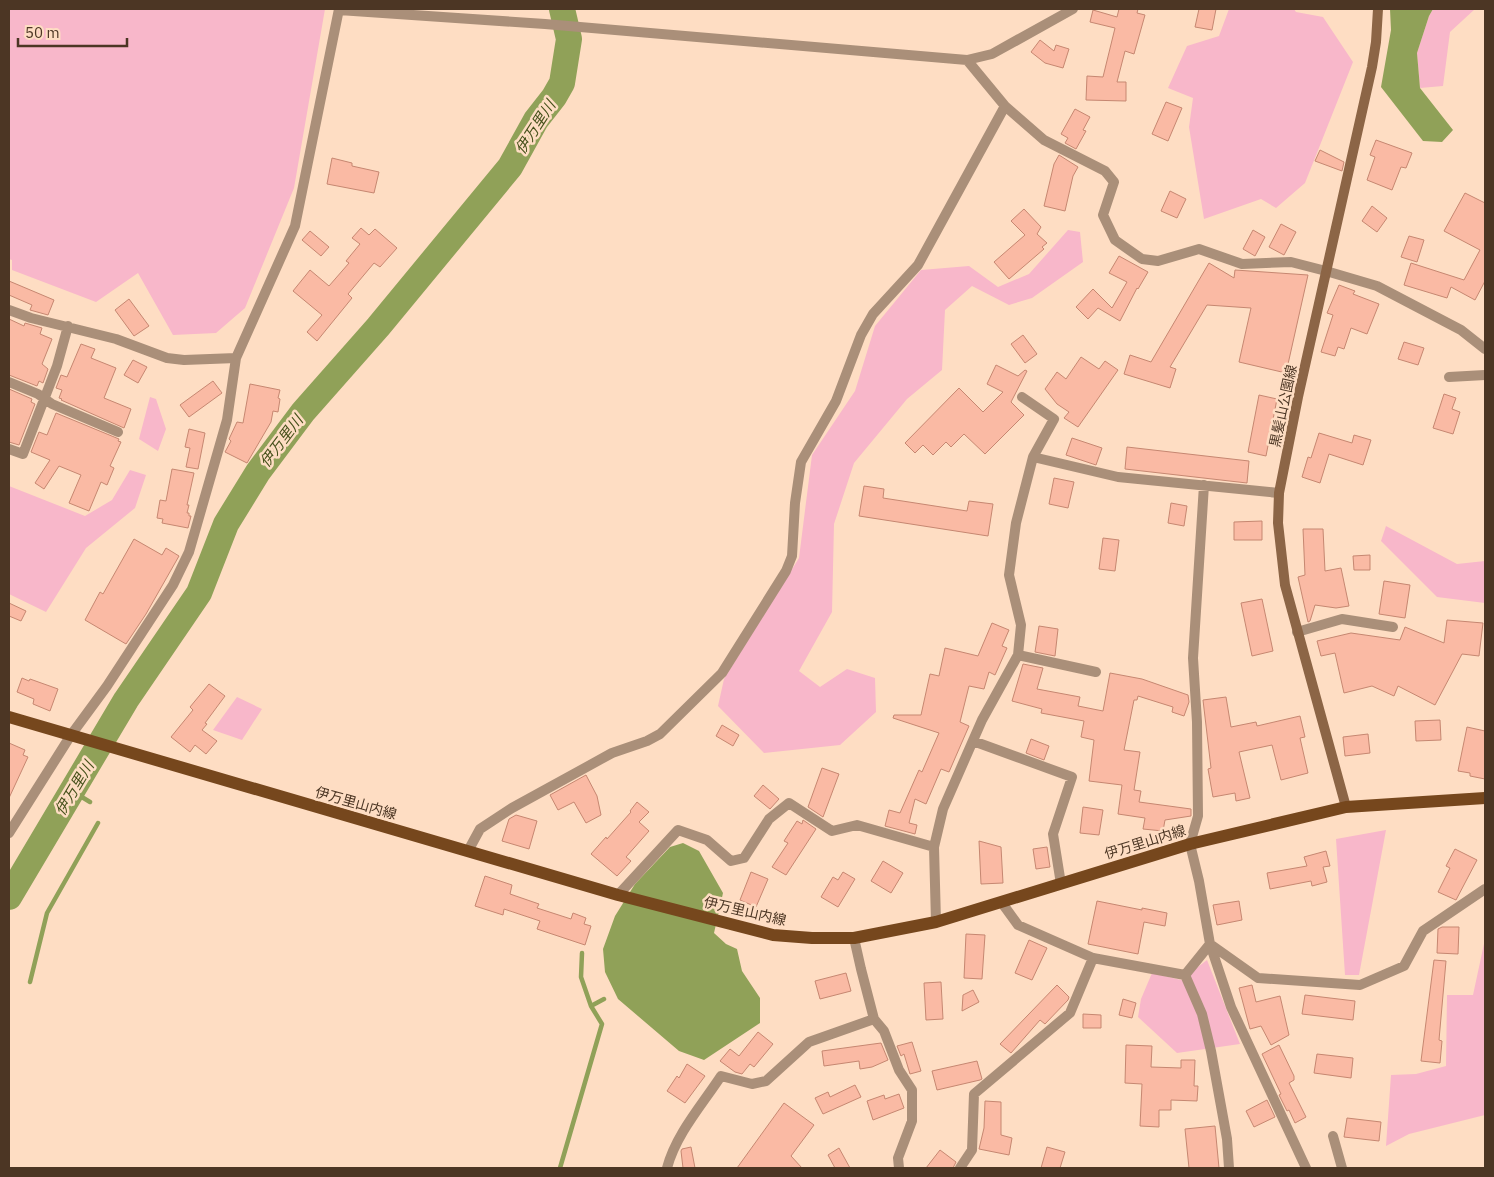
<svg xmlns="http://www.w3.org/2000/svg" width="1494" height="1177" font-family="'IBM Plex Sans','Noto Sans JP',sans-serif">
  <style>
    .green { fill: #f8b7ca }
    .water { fill: #90a158 }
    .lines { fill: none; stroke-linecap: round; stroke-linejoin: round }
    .stream { stroke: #90a158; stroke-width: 4.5 }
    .river { stroke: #90a158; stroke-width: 26 }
    .building { fill: #fabaa4; stroke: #c68771 }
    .minor { stroke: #aa8f79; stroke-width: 10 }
    .tertiary { stroke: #aa8f79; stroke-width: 10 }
    .secondary { stroke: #8c6546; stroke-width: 10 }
    .primary { stroke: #76471d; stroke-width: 12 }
    .labels { text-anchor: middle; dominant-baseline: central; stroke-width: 5; stroke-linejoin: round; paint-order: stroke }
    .street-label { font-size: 14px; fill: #4c3624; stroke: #feddc3 }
    .water-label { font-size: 15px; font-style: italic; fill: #46511b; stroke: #feddc3 }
  </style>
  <rect width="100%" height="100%" fill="#feddc3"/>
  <path class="green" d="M9,9H325L294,188L245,308L216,333L173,335L138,273L96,302L12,270V260L9,259Z
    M1229,9H1294L1296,12L1323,17L1353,62L1305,183L1276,208L1261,199L1204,219L1189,127L1193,98L1168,88L1187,46L1219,36Z
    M1433,9H1475L1450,32L1443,86L1420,88L1417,53L1429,16Z
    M1068,230L1080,232L1083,262L1032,298L1009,305L972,286L945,310L942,370L907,399L854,463L834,524L832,612L799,671L820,687L847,669L875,678L876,712L840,745L764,753L718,706L724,679L799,558L812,455L855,391L875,326L921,270L969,266L998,287L1029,274Z
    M150,397L156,399L166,429L158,451L139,439Z
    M130,470L146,475L135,508L86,548L46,612L9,594V486L85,516L112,500Z
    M1386,526L1457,564L1485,561V603L1437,597L1381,541Z
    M237,697L262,709L242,740L213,730Z
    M1386,830L1359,975H1345L1336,839Z
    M1485,939V1115L1409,1134L1386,1146L1391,1075L1416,1074L1446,1066L1447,995H1473Z
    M1207,960L1240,1044L1177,1053L1138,1017L1141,999L1152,973L1181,980Z"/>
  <path class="water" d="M1390,9H1433L1429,16L1417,53L1420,88L1453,130L1442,142L1423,141L1381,87L1391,30Z
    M683,843L699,851L723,893L714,933L726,944L737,949L742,971L760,998V1023L704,1060L679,1051L618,999L605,972L603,949L615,916L635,884L670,847Z"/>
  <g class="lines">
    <path class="stream" d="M72,791L90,802
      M30,982L47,913L98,823
      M591,1006L604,999
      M560,1168L602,1024L591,1006L581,977L582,953"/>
    <path class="river" d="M9,897L126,700L199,593L226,524L258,472L303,412L378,327L510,167L536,120L554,97L562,83L569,39L562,9"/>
  </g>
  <path class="building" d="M1119,9H1138L1137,13L1145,15L1134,54L1125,51L1117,82H1126V101L1086,100L1087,76L1103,77L1115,28L1090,22L1093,10L1117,17Z
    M1199,9H1216L1212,30L1195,27Z
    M1040,40L1054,51L1056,45L1069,49L1063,68L1045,63L1031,52Z
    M1166,102L1182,108L1168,141L1152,134Z
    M1075,109L1090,117L1083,130L1086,131L1076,149L1065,143L1068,138L1061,134Z
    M1376,140L1412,153L1406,168L1401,167L1392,190L1367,180L1375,157L1370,155Z
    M1320,150L1344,162L1342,171L1315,161Z
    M1059,155L1078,167L1073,176L1065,211L1044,206L1054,164Z
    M332,158L352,163V166L379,172L374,193L327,184Z
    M1170,191L1186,199L1177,218L1161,211Z
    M1465,193L1485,203V281L1475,300L1451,287L1447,298L1404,285L1411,263L1464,280L1480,250L1444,231Z
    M1372,206L1387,218L1377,232L1362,221Z
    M1024,209L1041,227L1037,234L1047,243L1042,247L1044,249L1009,279L994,262L1025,235L1011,221Z
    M1281,224L1296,232L1284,255L1269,247Z
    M361,228L369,235L375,229L397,248L380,267L374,263L348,294L352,298L317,341L307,332L322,315L293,291L310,270L329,286L349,263L346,261L360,244L352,238Z
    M1253,230L1265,237L1255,256L1243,249Z
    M310,231L329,247L321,256L302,240Z
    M1409,236L1424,240L1417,262L1401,257Z
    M1119,256L1148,272L1138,289L1137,288L1120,321L1098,308L1088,319L1076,307L1093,289L1112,308L1127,282L1109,273Z
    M1209,263L1234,278L1235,270L1308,275L1286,373L1239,362L1251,308L1207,305L1170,367L1176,369L1170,388L1124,374L1130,355L1151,362Z
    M9,281L54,300L48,315L30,310L32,305L9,295Z
    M1339,285L1355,291L1353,294L1379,304L1367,334L1351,328L1344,349L1338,347L1335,356L1321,352L1333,315L1327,313Z
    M129,299L149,326L134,336L115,310Z
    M9,319L24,326L25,323L42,328L40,334L52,339L42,364L48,369L43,383L39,381L37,386L9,375Z
    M1023,335L1037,354L1025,363L1011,344Z
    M1404,342L1424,348L1418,365L1398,359Z
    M81,344L95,349L91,358L116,368L104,398L131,409L124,428L61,400L62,399L59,398L62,390L56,388L61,375L67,377Z
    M1081,357L1099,369L1105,361L1118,370L1078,427L1064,418L1069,412L1057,404L1045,389L1057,372L1066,379Z
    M133,360L147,367L138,383L124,375Z
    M996,365L1018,376L1025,370L1027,371L1011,402L1024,415L985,454L964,434L951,447L946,442L933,455L923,445L915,453L905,443L959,388L983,412L1003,392L987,384Z
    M213,381L222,393L189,417L180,405Z
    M250,384L280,390L278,398L280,399L278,412L273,411L271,422L247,463L225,452L231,441L229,439L237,422L243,423Z
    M9,389L32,399L31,402L35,404L19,445L9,442Z
    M1444,394L1456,398L1452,409L1460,412L1453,434L1433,428Z
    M1259,395L1277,399L1266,456L1248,452Z
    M56,413L119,439L118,441L121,442L110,466L114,468L107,485L101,482L89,511L69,503L81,475L59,466L44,489L35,483L50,460L31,452L39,432L47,435Z
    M189,429L205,433L198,469L186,467L190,448L185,447Z
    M1319,433L1352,443L1354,435L1371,440L1363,465L1329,454L1320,483L1302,477L1308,457L1311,458Z
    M1072,438L1102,448L1096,465L1066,455Z
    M1127,447L1249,461L1247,483L1125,469Z
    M172,469L194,473L187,505H189L187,513H189V516H191L188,528L162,523L163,519L157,518L160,500L166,501Z
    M1054,478L1074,482L1068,508L1049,504Z
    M864,486L884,489L883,498L967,511L969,501L993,504L988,536L859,516Z
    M1171,503L1187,506L1184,526L1168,523Z
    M1262,521V540H1234V522Z
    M1303,529H1323L1325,571L1341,568L1349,606L1336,608L1315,605L1310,621L1308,622L1298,577L1305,575Z
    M1103,538L1119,540L1115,571L1099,569Z
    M134,539L162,555L166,548L179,556L146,614L126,644L85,620L100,592L103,594Z
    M1370,555V570H1354L1353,556Z
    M1384,581L1410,585L1405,618L1379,614Z
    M1262,599L1273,651L1252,656L1241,603Z
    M9,603L26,611L21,621L9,616Z
    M1447,620L1483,623L1479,656L1462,654L1435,705L1398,686L1394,696L1372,686L1344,693L1335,653L1321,656L1317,641L1351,633L1400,640L1405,627L1444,643Z
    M992,623L1009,630L1002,646L1007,648L995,675L989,672L984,689L969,686L960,722L969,726L949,772L941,769L926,804L915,799L909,823L917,825L915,834L885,826L889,810L900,813L919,770L922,772L939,733L893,718L894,715H921L930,674L939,676L945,648L978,656Z
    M1039,626L1058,629L1055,656L1035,652Z
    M1023,664L1043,668L1037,689L1080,697L1078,706L1103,711L1110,673L1142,679L1188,695L1189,702L1184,716L1172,712L1173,707L1138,696L1137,700H1134L1124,750L1140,752L1134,790L1141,791L1139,802L1191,809V816L1165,820L1163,831L1143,829L1145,818L1118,814L1122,785L1089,781L1094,740L1081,737L1084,721L1041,713L1042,709L1012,701Z
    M22,678L29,681L30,679L58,689L50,711L33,704L34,699L17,692Z
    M209,684L225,696L205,723L207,724L202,730L217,741L206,754L195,745L190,752L171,737L193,710L190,707Z
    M1226,697L1231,727L1256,722L1257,726L1300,716L1305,737L1300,738L1308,773L1281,780L1272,745L1239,752L1250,798L1236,801L1235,793L1213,797L1208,769L1211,768L1203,700Z
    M1440,720L1441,740L1416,741L1415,721Z
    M722,725L739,735L733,746L716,736Z
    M1467,727L1485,731V779L1470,776V773L1458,771Z
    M1368,734L1370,753L1345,756L1343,737Z
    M1031,739L1049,746L1044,760L1026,753Z
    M9,743L25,750L23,755L28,757L9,798Z
    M822,768L839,774L823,817L808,807Z
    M586,775L597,796L601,815L586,823L574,802L558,810L550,795Z
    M763,785L779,799L770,809L754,796Z
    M637,802L649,812L639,822L649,831L626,857L631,861L617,876L591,854L606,837L607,839L631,812L630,811Z
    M1083,807L1103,810L1099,835L1080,833Z
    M516,815L537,821L529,849L502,841L509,819Z
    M803,820L816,829L786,875L772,867L788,843L784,841L797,821L802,824Z
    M979,841L1001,847L1003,883L981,884Z
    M1047,847L1050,867L1036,869L1033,849Z
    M1455,849L1477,860L1456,900L1438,892L1450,868L1446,866Z
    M1326,851L1330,866L1323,867L1327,882L1312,886L1311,881L1270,889L1267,873L1307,866L1304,857Z
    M883,861L903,873L891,893L871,881Z
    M751,872L768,879L756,907L740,900Z
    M843,872L855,879L838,907L821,897L833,877L838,880Z
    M485,876L512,885L510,894L539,904L537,908L571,919L573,913L586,918L584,924L591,926L585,945L537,929L540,921L504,909L503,915L475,906Z
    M1097,901L1142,910V908L1167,913L1165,926L1144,922L1138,954L1088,944Z
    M1239,901L1242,920L1217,925L1213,905Z
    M1442,927H1459L1458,954L1437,953L1438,929Z
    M966,934L985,935L982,979L964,978Z
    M1029,940L1047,948L1032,980L1015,973Z
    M1434,960L1446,961L1439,1040L1442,1041L1440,1063L1421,1061Z
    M846,973L851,991L820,999L815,981Z
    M941,982L943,1019L926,1020L924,983Z
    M1057,985L1069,997L1068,1000L1045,1024L1040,1020L1011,1053L1000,1044Z
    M1252,985L1256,1002L1280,996L1289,1035L1271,1045L1261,1026L1250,1029L1239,988Z
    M973,990L979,1002L962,1011L963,995Z
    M1305,995L1355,1001L1353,1020L1302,1014Z
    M1123,999L1136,1003L1132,1018L1119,1015Z
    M1083,1014L1101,1015V1028H1083Z
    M758,1032L773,1044L754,1067L750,1064L742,1074L735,1072L720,1061L730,1049L739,1056Z
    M912,1042L921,1071L910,1074L904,1054L901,1056L897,1046Z
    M881,1043L888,1060L872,1067L860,1069L859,1061L824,1066L822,1051Z
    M1126,1045L1152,1046L1151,1067L1181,1068V1060H1195L1194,1086H1198L1197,1101L1171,1100V1110H1159V1127L1140,1126L1142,1084L1125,1083Z
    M1279,1045L1294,1076V1080L1289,1083L1306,1117L1295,1123L1289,1110L1287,1111L1279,1095L1281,1094L1262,1054Z
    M1317,1054L1353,1058L1351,1078L1314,1073Z
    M977,1061L982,1079L980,1080L937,1090L932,1071Z
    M687,1064L705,1076L685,1103L667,1091L677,1076L679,1078Z
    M855,1085L861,1097L823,1114L815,1098L828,1092L830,1097Z
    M899,1094L904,1108L873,1120L867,1101L884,1095L885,1099Z
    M1267,1100L1275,1117L1254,1127L1246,1111Z
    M985,1101L1001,1102V1135L1012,1138L1009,1155L979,1149L984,1128Z
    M784,1103L814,1125L791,1156L802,1168H737Z
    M1347,1118L1381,1122L1379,1141L1344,1137Z
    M1215,1126L1219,1168H1189L1185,1129Z
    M691,1147L695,1168H683L681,1151L682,1149Z
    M1047,1147L1065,1152L1060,1168H1041Z
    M839,1148L850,1168H835L828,1155Z
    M940,1150L956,1162L953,1168H926Z"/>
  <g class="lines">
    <path class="minor" d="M339,10L545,24L967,60L992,54L1073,9
      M967,60L1005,106L1044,140L1105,171L1114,182L1103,215L1115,240L1142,259L1158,261L1199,249L1242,264L1291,262L1326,271L1377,286L1461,330L1485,349
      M9,310L31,318L116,339L167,358L184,360L236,358
      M1449,377L1485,375
      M9,382L38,394L52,404L118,432
      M1022,397L1054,419L1033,457
      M9,449L23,454L57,366L68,326
      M1204,485L1193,658L1197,722L1198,816L1190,844L1199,881L1210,944L1231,1007L1306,1168
      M1297,632L1342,619L1393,627
      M1018,655L1096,672
      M71,735L107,686L173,585L189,552L227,420L236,358L295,226L339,9
      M973,741L1072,777L1053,834L1061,884
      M468,851L480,829L512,808L612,753L647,741L660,734L722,673L786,571L792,556L795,503L801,462L836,401L861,335L873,314L918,265L1005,106
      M618,895L678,830L707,840L731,861L744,858L769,819L789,803L832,831L857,825L934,847
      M1002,903L1018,925L1093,958L1185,975
      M936,922L934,847L943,809L982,720L1018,655L1021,625L1009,575L1016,523L1033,457L1118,477L1279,493
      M1210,944L1258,978L1360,985L1404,966L1423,931L1485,889
      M1210,944L1185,975L1202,1014L1211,1051L1227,1139L1229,1168
      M874,1019L884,1031L899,1070L912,1090V1121L898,1158L899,1168
      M1333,1136L1342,1168
      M667,1168C676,1134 702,1105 721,1076L752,1084L766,1081L809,1042L874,1019L861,969L854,938
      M960,1168L972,1150L974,1094L1070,1013L1093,958"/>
    <path class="tertiary" d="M9,833L71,735"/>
    <path class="secondary" d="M1346,807L1285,585L1278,523L1279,493L1298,397L1372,67L1376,42L1378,9"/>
    <path class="primary" d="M9,717L618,895L773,935L812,938H854L936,922L1190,844L1346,807L1485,798"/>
  </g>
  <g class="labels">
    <g class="street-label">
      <text transform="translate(1283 406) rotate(-78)">黒髪山公園線</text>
      <text transform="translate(356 803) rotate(16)">伊万里山内線</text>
      <text transform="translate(1145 842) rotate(-17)">伊万里山内線</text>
      <text transform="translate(745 911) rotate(13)">伊万里山内線</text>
    </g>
    <g class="water-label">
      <text transform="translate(535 127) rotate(-57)">伊万里川</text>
      <text transform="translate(281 441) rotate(-53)">伊万里川</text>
      <text transform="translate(74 788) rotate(-59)">伊万里川</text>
    </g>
  </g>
  <rect width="1494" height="1177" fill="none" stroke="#4c3624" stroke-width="20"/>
  <path d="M18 38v8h109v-8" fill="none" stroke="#4c3624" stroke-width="2.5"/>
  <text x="25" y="38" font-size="15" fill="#4c3624" stroke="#feddc3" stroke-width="4" paint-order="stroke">50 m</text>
</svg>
